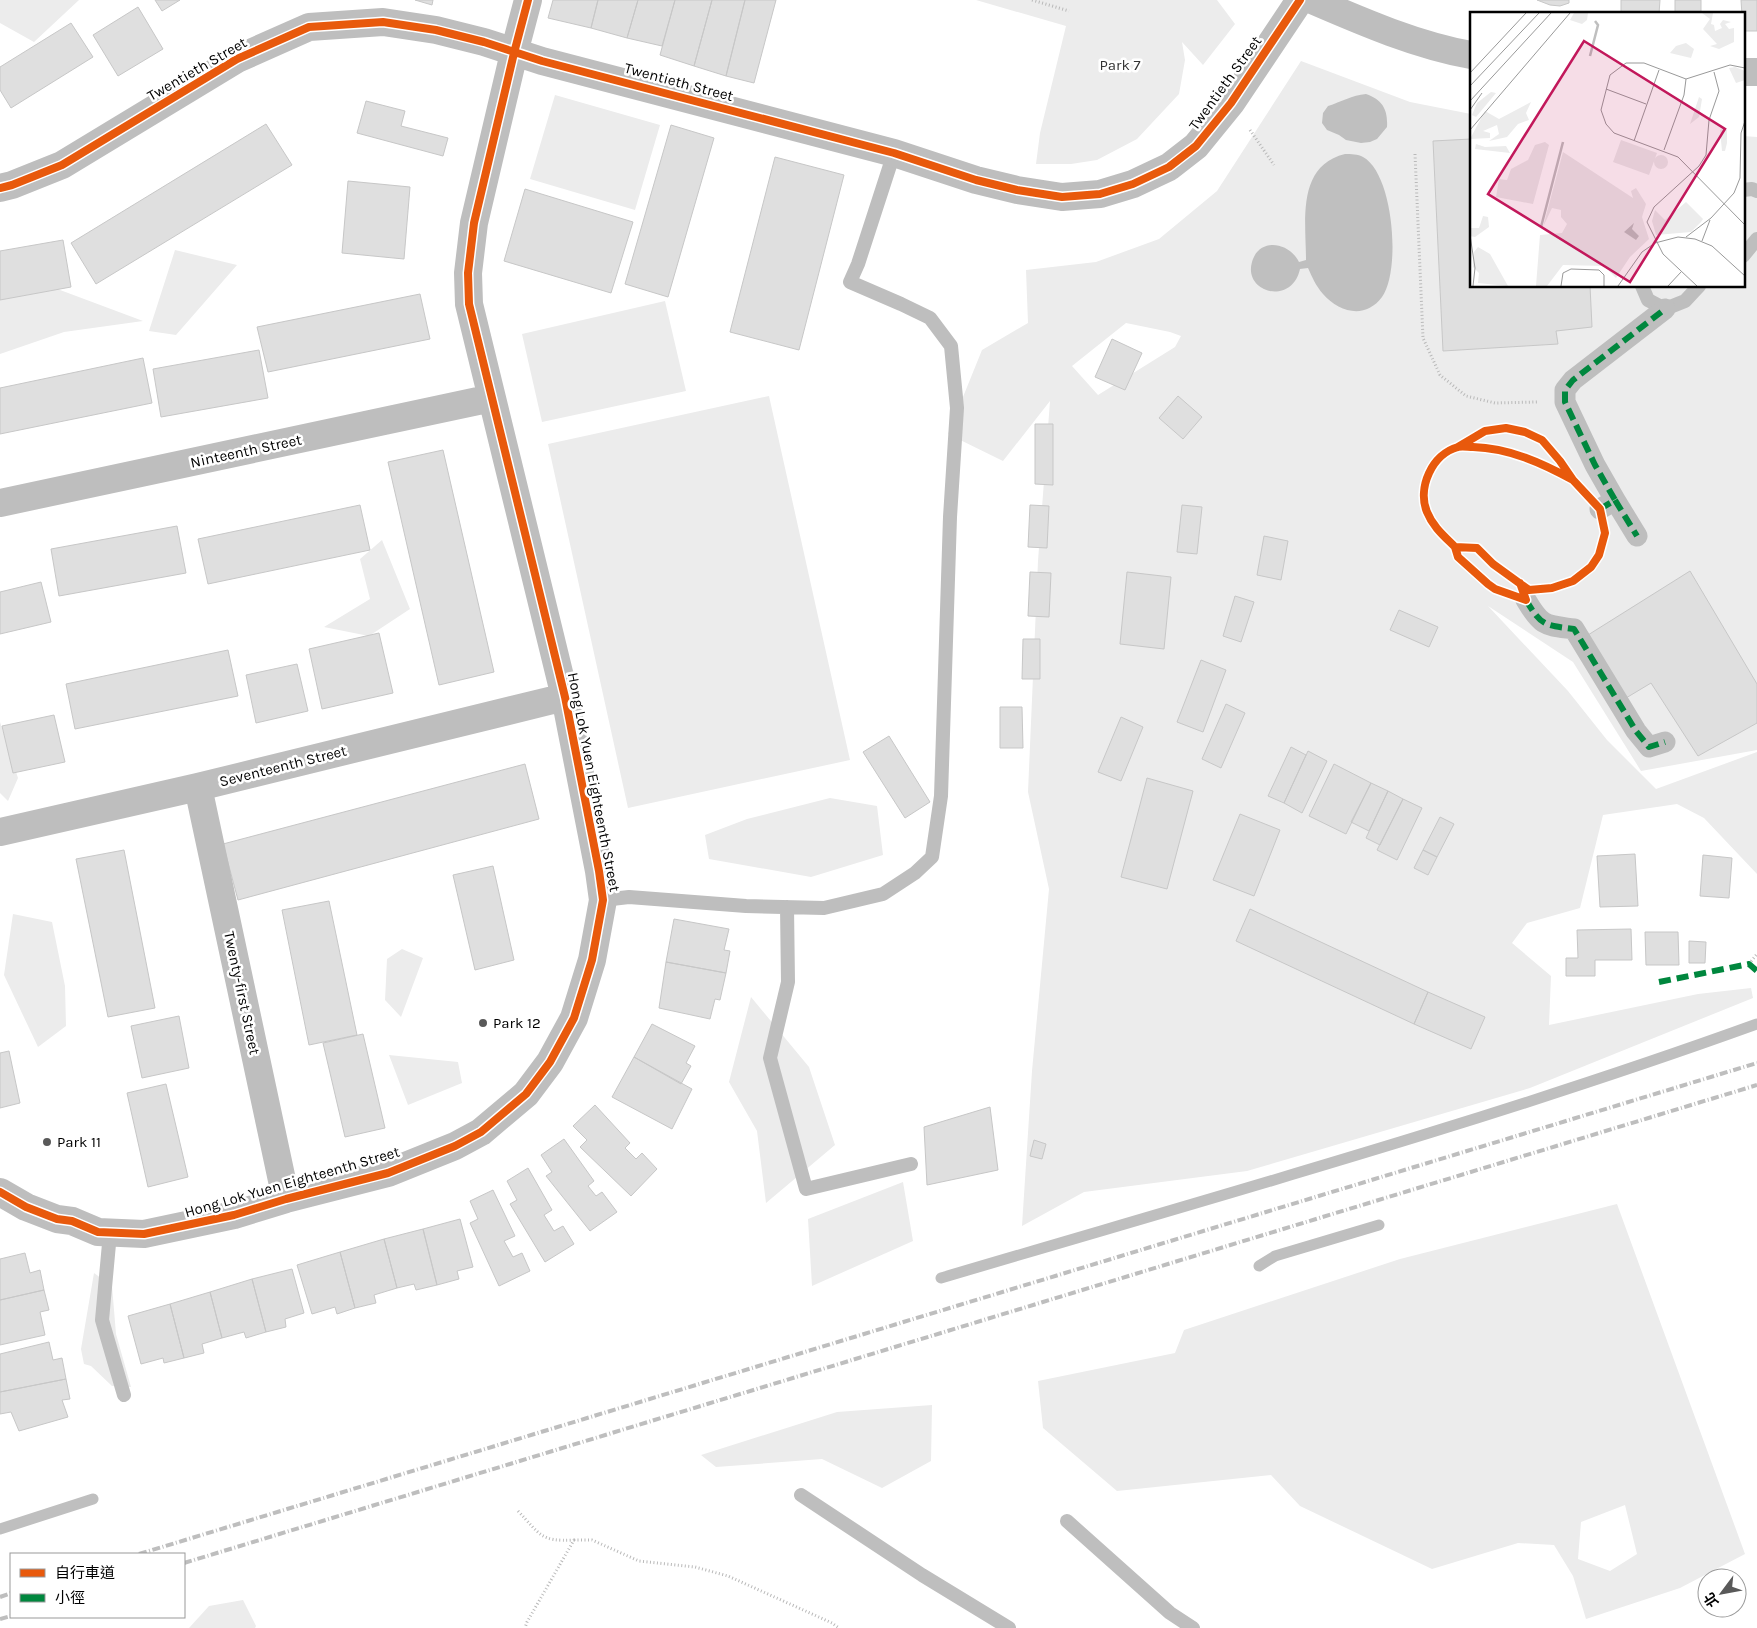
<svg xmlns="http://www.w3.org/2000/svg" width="1757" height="1628" font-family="Karla,'Noto Sans TC',sans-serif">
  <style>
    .green { fill: #ececec; fill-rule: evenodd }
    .water { fill: #bfbfbf }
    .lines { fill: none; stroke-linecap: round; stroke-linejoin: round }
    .stream { stroke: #bfbfbf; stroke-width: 11 }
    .building { fill: #dfdfdf; stroke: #c7c7c7 }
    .path { stroke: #b9b9b9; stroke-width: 3; stroke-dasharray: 1 2.5; stroke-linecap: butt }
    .service { stroke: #bebebe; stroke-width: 14 }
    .pedestrian { stroke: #bebebe; stroke-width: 21 }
    .minor { stroke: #bebebe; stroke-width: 28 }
    .rail { stroke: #bebebe; stroke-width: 4; stroke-dasharray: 8 2.5 1 2.5; stroke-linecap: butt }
    .quiet { stroke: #00873e; stroke-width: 6; stroke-dasharray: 12 6; stroke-linecap: butt }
    .cycleway-casing { stroke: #fff; stroke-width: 11 }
    .cycleway { stroke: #e8590c; stroke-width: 8 }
    .poi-dot { fill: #595959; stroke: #fff; stroke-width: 2 }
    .labels { text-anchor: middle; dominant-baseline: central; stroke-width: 5; stroke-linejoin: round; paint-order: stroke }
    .park-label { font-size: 15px; fill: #333; stroke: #fff }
    .street-label { font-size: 15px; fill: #000; stroke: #fff }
    .poi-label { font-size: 15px; fill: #000; stroke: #fff; text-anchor: start }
    .inset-river { fill: none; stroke: #bfbfbf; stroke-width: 2.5 }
    .inset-road { fill: none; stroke: #999; stroke-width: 1 }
    .view { fill: #c2185b; fill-opacity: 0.15; stroke: #c2185b; stroke-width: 2.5 }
    .inset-edge { fill: none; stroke: #000; stroke-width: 2.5 }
  </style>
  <rect width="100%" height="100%" fill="#fff"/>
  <path class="green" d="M0,0H79L34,42L0,23Z
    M976,0H1217L1235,24L1203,65L1182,42L1185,60L1179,94L1137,139L1097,160L1071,164H1036L1040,133L1066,26Z
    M1301,61L1410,102L1471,114V286H1743V136L1757,137V750L1641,771L1573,662L1488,606L1568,691L1607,740L1656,789L1757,752V874L1704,818L1677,804L1603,815L1580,908L1527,923L1512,943L1551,976L1549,1025L1698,994L1751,988L1753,998L1530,1088L1247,1171L1084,1192L1022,1226L1032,1071L1049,889L1028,792L1038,561L1050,401L1003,461L948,434L982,350L1028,323L1026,270L1096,262L1159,239L1217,191ZM1126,323L1170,332L1181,336L1175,347L1098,395L1072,366Z
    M555,95L660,125L635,210L530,179Z
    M175,250L237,265L176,335L149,331Z
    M36,281L143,321L64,332L0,354V295Z
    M665,301L686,391L542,422L522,334Z
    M769,396L850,760L628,808L548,444Z
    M382,540L410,609L369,636L324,627L370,599L360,559Z
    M0,722L18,778L8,801L0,793Z
    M830,798L877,806L883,855L811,877L709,859L705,835L747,819Z
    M13,914L52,922L65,986L66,1026L38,1047L4,975Z
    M402,949L423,958L401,1017L385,1000L387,959Z
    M751,997L809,1067L835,1145L766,1203L757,1131L729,1082Z
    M389,1055L458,1062L462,1083L408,1105Z
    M903,1182L913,1241L812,1286L808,1219Z
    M1617,1204L1745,1554L1680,1588L1586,1619L1573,1576L1554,1545L1518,1543L1432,1569L1300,1506L1271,1475L1117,1491L1043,1428L1038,1381L1175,1353L1184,1330L1400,1259ZM1625,1505L1637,1554L1610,1571L1578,1559L1581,1522Z
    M94,1273L112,1286L116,1334L131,1387L112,1386L91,1366L84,1364L81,1349Z
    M932,1405L931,1461L882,1488L822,1459L716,1467L701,1455L837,1412Z
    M243,1600L256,1626L255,1628H189L209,1606Z"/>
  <path class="water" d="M1366,94C1383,100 1388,110 1387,127L1377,139L1370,142L1361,143L1346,140L1339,135L1327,130L1322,123L1323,113L1328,106C1341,102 1352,95 1366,94Z
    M1345,154C1351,154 1358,154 1363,157C1394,174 1401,271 1382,297C1365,320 1339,312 1323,294C1316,286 1312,277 1308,268L1300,269C1292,306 1243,293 1252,262C1259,237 1289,242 1299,262L1306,260C1306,222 1296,166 1345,154Z"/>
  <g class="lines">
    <path class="stream" d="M1259,1266L1275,1256L1379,1225
      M941,1278C1214,1197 1489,1121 1757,1024
      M0,1529L93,1499"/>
  </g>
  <path class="building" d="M155,0H180L162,11Z
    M415,0H433L432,5Z
    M553,0H598L591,28L548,18Z
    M598,0H638L627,38L591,28Z
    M638,0H675L662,46L627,38Z
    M675,0H712L694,66L660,55Z
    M712,0H745L726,76L694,66Z
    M745,0H776L754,83L726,76Z
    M1537,0H1569V3L1560,6L1550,5Z
    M1621,0H1660L1659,14H1621Z
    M1675,0H1701V14H1675Z
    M1741,0H1757V31H1743Z
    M138,7L163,49L118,76L93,35Z
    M71,23L93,57L11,108L0,90V67Z
    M366,101L405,111L401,126L448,138L443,156L357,133Z
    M266,124L292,165L96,284L71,243Z
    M671,125L714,138L668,297L625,284Z
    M1471,139V286H1590L1592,327L1556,331L1558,344L1443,351L1433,141Z
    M775,157L844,175L799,350L730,332Z
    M348,181L410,187L404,259L342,253Z
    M525,189L633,222L611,293L504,261Z
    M63,240L71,287L0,300V251Z
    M420,294L430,339L268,372L257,327Z
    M1112,339L1142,353L1125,390L1095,377Z
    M259,350L268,398L161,417L153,369Z
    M143,358L152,403L0,434V388Z
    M1178,396L1202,417L1183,439L1159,418Z
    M1035,424H1053V485L1035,484Z
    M443,450L494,672L439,685L388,462Z
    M360,505L370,550L208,584L198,539Z
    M1030,505L1049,506L1047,548L1028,547Z
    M1182,505L1202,507L1197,554L1177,552Z
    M177,526L186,573L59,596L51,549Z
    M1264,536L1288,541L1281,580L1257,575Z
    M1690,571L1757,684V723L1698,756L1651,683L1626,698L1588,635Z
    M1030,572L1051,573L1049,617L1028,616Z
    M1127,572L1171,577L1164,649L1120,644Z
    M41,582L51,622L0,634V592Z
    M1235,596L1254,602L1241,642L1223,636Z
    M1399,610L1438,627L1429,647L1390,630Z
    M379,633L393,693L322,709L309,649Z
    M1023,639H1040V679H1022Z
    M228,650L238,696L75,729L66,684Z
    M1201,660L1226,670L1203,732L1177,722Z
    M297,664L308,711L256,723L246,675Z
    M1226,704L1245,713L1221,768L1202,759Z
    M1000,707H1022L1023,748H1000Z
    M54,715L65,762L13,773L2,726Z
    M1121,717L1143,727L1121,781L1098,772Z
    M889,736L930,802L905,818L863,752Z
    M1291,747L1306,755L1284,803L1268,796Z
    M1308,751L1327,761L1302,813L1284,803Z
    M525,764L539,819L238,900L223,844Z
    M1334,764L1371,783L1346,834L1309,816Z
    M1147,778L1193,791L1167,889L1121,877Z
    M1371,783L1388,791L1369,831L1351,822Z
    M1388,791L1403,799L1380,845L1366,838Z
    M1403,799L1422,808L1397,860L1377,850Z
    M1240,814L1280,830L1254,896L1213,880Z
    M1440,817L1454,824L1437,857L1423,850Z
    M124,850L155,1008L108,1017L76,859Z
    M1423,850L1437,857L1428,875L1414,868Z
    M1635,854L1638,906L1600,907L1597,856Z
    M1703,855L1732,858L1729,898L1700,896Z
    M493,866L514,960L475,970L453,875Z
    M329,901L357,1035L309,1045L282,910Z
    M1250,909L1428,992L1414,1024L1236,941Z
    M674,919L729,929L724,950L730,951L726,973L666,962Z
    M1631,929L1632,960H1595V976H1566V958H1578L1577,930Z
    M1645,932H1678L1679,965H1646Z
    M1689,941L1706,942L1705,963H1689Z
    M666,962L726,973L720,1000L715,999L710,1019L659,1008Z
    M1428,992L1485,1017L1471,1049L1414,1024Z
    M179,1016L189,1068L142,1078L131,1026Z
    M652,1024L695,1046L686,1063L691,1066L681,1084L634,1057Z
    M363,1034L385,1128L345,1137L323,1043Z
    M9,1051L20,1103L0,1108V1053Z
    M634,1057L692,1089L672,1129L612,1097Z
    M166,1084L188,1177L148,1187L127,1093Z
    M595,1105L630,1143L625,1148L636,1159L642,1153L657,1169L631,1196L580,1147L587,1140L573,1126Z
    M990,1107L998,1170L927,1185L924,1127Z
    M564,1139L594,1181L588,1186L596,1196L602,1192L617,1212L590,1231L546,1176L552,1172L541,1155Z
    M1034,1140L1046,1144L1042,1159L1030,1156Z
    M528,1168L552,1210L544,1215L554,1231L563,1226L574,1244L545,1262L510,1204L517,1200L507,1181Z
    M493,1190L515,1236L504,1241L513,1257L522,1253L530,1271L499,1286L470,1223L478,1219L470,1201Z
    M460,1219L473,1267L457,1271L459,1279L437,1285L423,1229Z
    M423,1229L437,1285L416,1290L414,1284L397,1288L384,1239Z
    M384,1239L397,1288L374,1295L376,1303L355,1308L340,1252Z
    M340,1252L355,1308L337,1314L335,1307L312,1314L297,1265Z
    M25,1253L30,1273L40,1270L44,1290L0,1300V1259Z
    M292,1269L304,1313L285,1319L286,1327L266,1332L252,1279Z
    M252,1279L266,1332L246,1338L244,1332L222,1338L210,1292Z
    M44,1290L49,1310L40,1312L45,1335L0,1345V1300Z
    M210,1292L222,1338L202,1344L204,1353L184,1358L170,1304Z
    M170,1304L184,1358L164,1363L163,1358L141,1364L128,1316Z
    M49,1342L53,1360L62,1358L66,1379L0,1392V1354Z
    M66,1379L70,1399L62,1400L68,1417L19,1431L11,1412L0,1414V1392Z"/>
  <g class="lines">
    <path class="path" d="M1032,0L1069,11
      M1250,130L1274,165
      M1415,154L1423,338L1440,375L1466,396L1495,403L1537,402
      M1749,964L1757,954
      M518,1511C540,1534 540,1542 574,1540L527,1622L525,1628
      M574,1540H592L639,1561L695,1567L728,1576L832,1623L839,1628"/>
    <path class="service" d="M1743,190L1752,189L1757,191
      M1743,256L1757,239
      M1642,286L1648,300L1665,309L1685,301L1699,286
      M603,900L629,897L746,906L824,908L883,894L915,873L932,857L941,796L950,517L957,408L951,346L930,318L901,304L850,282L858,264L894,153
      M787,907L788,982L770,1058L806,1189L911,1164
      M110,1233L102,1320L124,1395
      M801,1495L922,1575L1009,1628
      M1067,1521L1170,1613L1193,1628"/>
    <path class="pedestrian" d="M1615,500L1637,536
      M1600,509L1615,500L1595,465L1565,402V390L1573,380L1665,309
      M1526,600C1542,627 1545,625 1574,629L1636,731L1649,747L1665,742"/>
    <path class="minor" d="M1312,0C1363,22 1416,45 1471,55
      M1743,72H1757
      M0,188L12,185L62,165L237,59L309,27L383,22L436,30L484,42L542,61L894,153L976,180L1017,190L1062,197L1100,194L1133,184L1169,167L1196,146L1231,103L1300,0
      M0,503L492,398
      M198,787L286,1199
      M0,832L198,787L565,697
      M0,1192L26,1207L57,1219L72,1221L98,1232L144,1234L234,1215L286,1199L388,1173L455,1146L481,1132L526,1094L550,1062L574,1018L592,960L603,900L599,871L565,697L469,304L468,273L474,223L514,53L528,0"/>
    <path class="rail" d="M139,1554L1757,1063
      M184,1563L1757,1085
      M0,1597L11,1593
      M0,1619L11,1616"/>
    <path class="quiet" d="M1615,500L1637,536
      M1600,509L1615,500L1595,465L1565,402V390L1573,380L1665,309
      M1526,600C1542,627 1545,625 1574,629L1636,731L1649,747L1665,742
      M1659,982L1749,964L1757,971"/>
    <defs>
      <path id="cycleway" d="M0,188L12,185L62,165L237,59L309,27L383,22L436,30L484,42L542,61L894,153L976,180L1017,190L1062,197L1100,194L1133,184L1169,167L1196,146L1231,103L1300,0
        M1458,447L1485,431L1506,428L1525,432L1542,440L1560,461L1573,480L1600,509L1605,533L1599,555L1591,567L1573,581L1552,588L1529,590L1493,564L1477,548L1455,547C1444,536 1433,527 1427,512C1417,488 1432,454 1458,447C1462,446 1468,447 1473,447C1509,448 1542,463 1573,480
        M1455,547L1458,557L1488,584L1495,589L1526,600L1520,583
        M0,1192L26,1207L57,1219L72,1221L98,1232L144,1234L234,1215L286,1199L388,1173L455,1146L481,1132L526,1094L550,1062L574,1018L592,960L603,900L599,871L565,697L469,304L468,273L474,223L514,53L528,0"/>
    </defs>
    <use href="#cycleway" class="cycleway-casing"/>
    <use href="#cycleway" class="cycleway"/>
  </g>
  <g class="poi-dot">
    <circle cx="483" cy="1023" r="5"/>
    <circle cx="47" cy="1142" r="5"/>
  </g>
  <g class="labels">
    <g class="park-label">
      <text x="1120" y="65">Park 7</text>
    </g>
    <g class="street-label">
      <text transform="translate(197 69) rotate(-30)">Twentieth Street</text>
      <text transform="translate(679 82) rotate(15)">Twentieth Street</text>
      <text transform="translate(1225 83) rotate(-54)">Twentieth Street</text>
      <text transform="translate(246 451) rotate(-12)">Ninteenth Street</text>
      <text transform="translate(283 766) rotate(-14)">Seventeenth Street</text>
      <text transform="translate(594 782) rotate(79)">Hong Lok Yuen Eighteenth Street</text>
      <text transform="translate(242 993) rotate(78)">Twenty-first Street</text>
      <text transform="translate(292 1182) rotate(-16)">Hong Lok Yuen Eighteenth Street</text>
    </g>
    <g class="poi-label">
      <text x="493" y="1023">Park 12</text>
      <text x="57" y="1142">Park 11</text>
    </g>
  </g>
  <g transform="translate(1470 12)">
    <rect width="275" height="275" fill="#fff"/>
    <path d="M104,1H118L117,8L112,12L100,8ZM232,1H243L241,12L244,13L245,19L252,16L250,12L253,8L261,10L255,12L259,17L264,16V30L249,37L240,34L247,32L233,17L240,7ZM216,31L224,37L221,46L200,41L206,34ZM265,55L275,59V68L266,71L259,56ZM21,80L26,81L6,105L2,103L7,91ZM229,85L232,87L229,105L220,112ZM61,90L56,101L59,108L48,112L37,125L19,129L29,122L27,113L13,119L20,121V126L0,127L15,99L29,107ZM253,116L257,118V131L255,139H252L250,118ZM151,128L187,141L179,163L143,150ZM75,130L79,133L63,192L26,185L29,167L37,168L41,157L58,148L65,133ZM6,132L15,135L36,134L40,141L5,137ZM93,140L163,186L161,179L166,176L176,192L172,205L179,227L160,245L146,266L134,254L93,253L77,274H66L70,223L92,221L97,212L91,205V198L82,196L73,215ZM184 150a7 7 0 1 1 14 0a7 7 0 1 1-14 0ZM216,190L233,207L231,210L221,220L186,223L182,209L185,198L195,208ZM13,204L18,205L19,215L5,225L0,224V216H9ZM8,235L20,242L38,274L8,271L9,261L3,255L4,240Z" fill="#ececec"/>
    <path d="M164,211L162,217L169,224L166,228L154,220Z" fill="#bfbfbf"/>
    <path class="inset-river" d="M120,44L128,13L125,9M71,215L93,130"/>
    <path class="inset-road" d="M275,56L260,53L216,67L174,51H156L140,63L131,98L136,112L144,121L208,145L275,213M0,61L56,1M0,74L69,1M136,77L176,92M0,89L81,1M0,98L12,81M0,118L100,1M164,129L189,58M194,138L214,83L216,67M0,223L5,256L3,274M216,225L241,206L264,181L270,166L271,121L275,109M232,229L240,208M91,274L93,261L101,257L129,258L134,263V274M148,274L172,240L185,231L208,225L225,227L242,234L275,264M198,274L211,260M227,274L193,242L177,210L184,195L229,154L236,143L239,108L249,79L244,60"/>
    <path class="view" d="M114,29L255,117L160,270L18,182Z"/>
    <rect width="275" height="275" class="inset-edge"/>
  </g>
  <rect x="10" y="1553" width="175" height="65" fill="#ffffff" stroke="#999999"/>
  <rect x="20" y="1569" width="25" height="8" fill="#e8590c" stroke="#999999"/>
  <text x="55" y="1578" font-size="15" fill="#000000">自行車道</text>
  <rect x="20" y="1594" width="25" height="8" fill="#00873e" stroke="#999999"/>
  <text x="55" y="1603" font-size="15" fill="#000000">小徑</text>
  <g transform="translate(1722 1593) rotate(238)"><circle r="24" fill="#ffffff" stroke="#999999"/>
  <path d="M0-4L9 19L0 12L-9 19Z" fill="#595959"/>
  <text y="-8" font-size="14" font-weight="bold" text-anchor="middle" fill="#000000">北</text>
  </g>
</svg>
